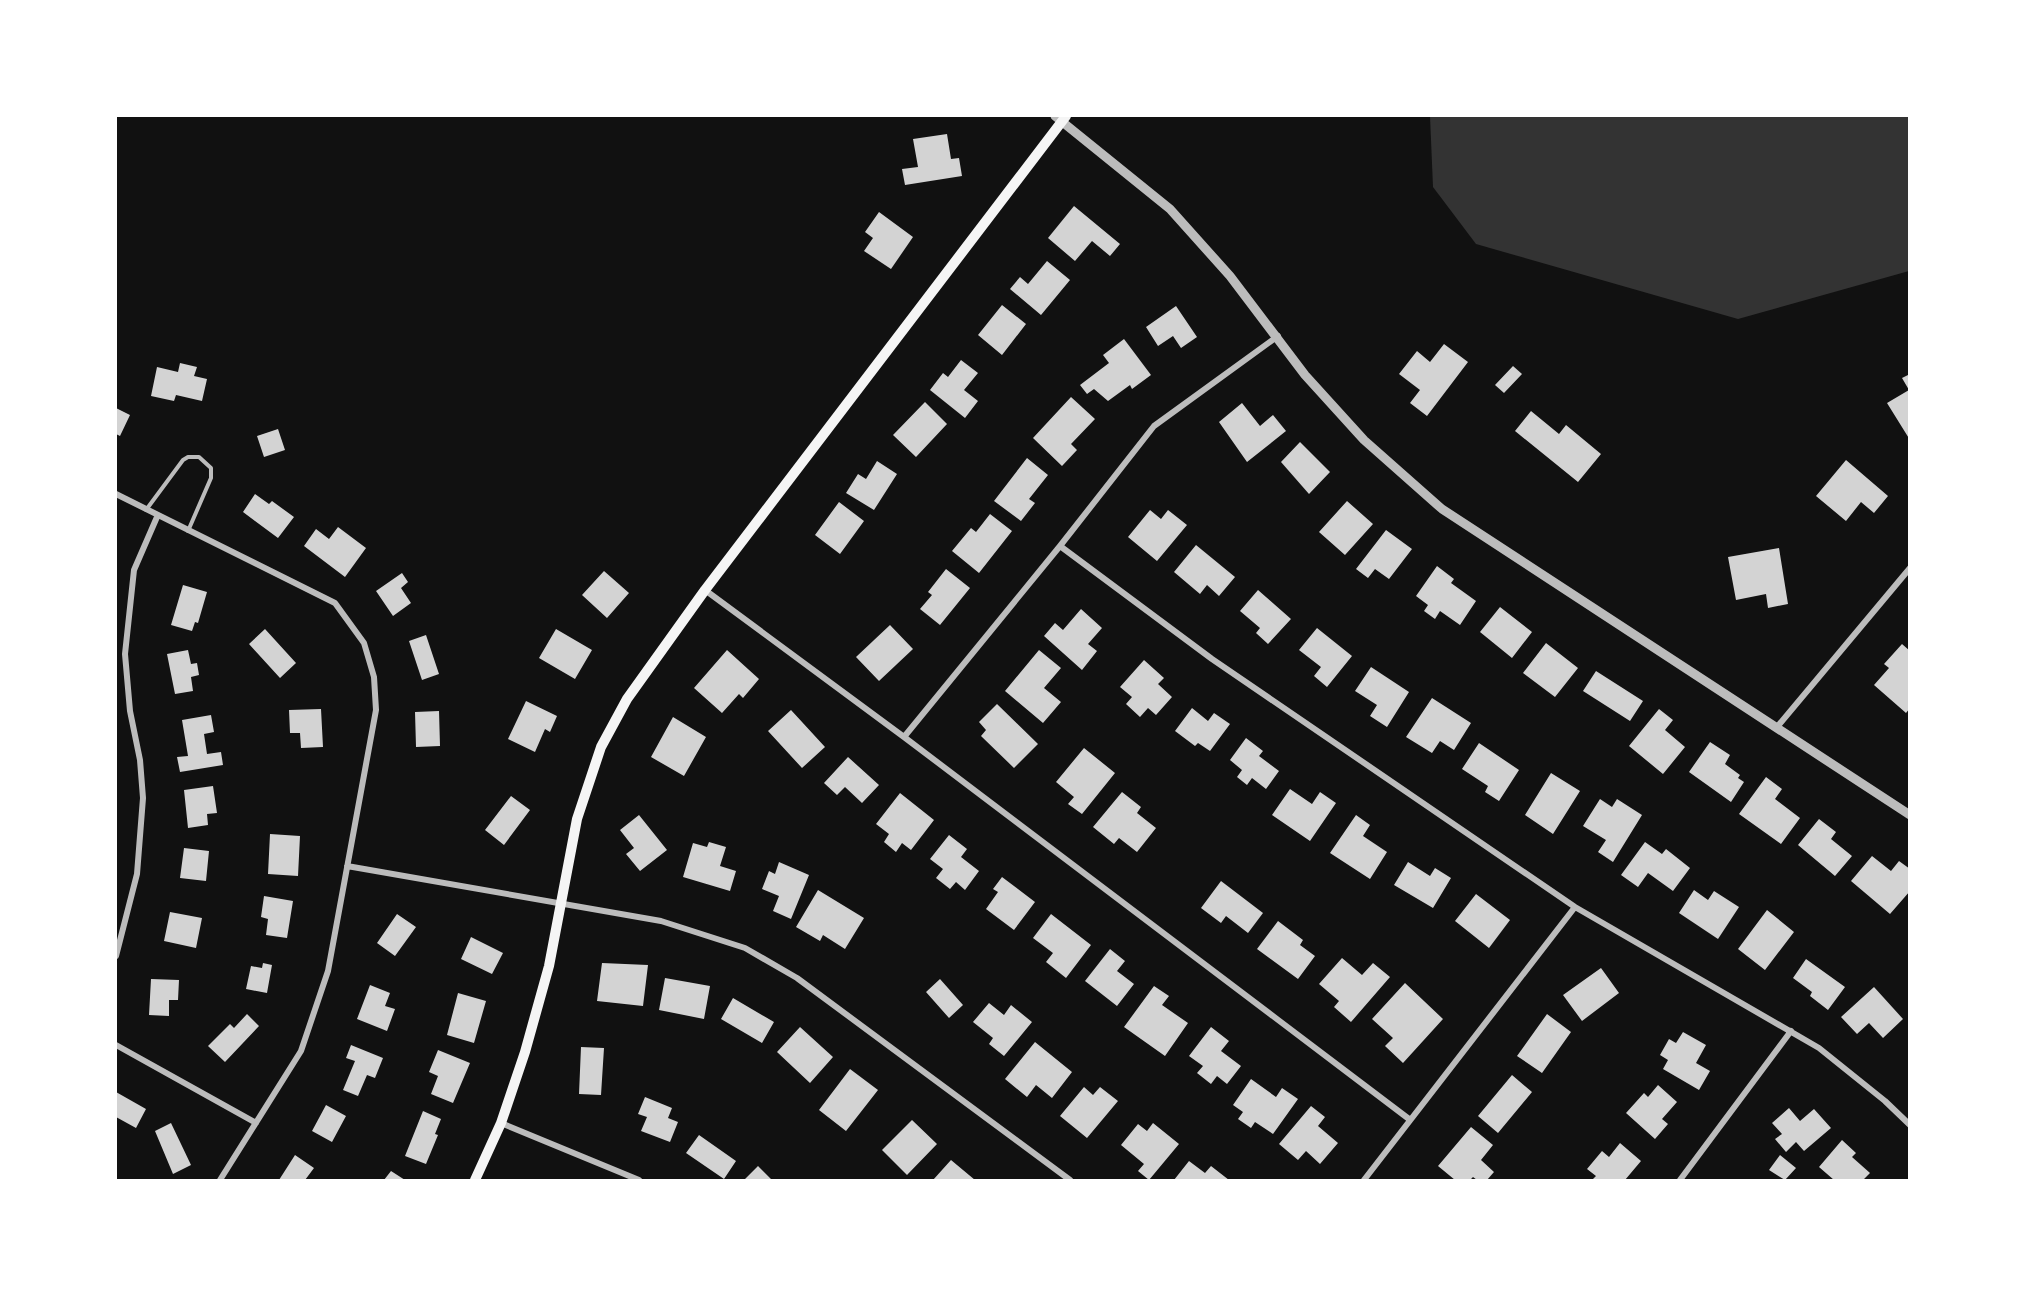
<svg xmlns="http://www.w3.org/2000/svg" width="2025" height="1296" font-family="'Source Sans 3',sans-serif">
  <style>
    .water { fill: #333 }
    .building { fill: #d3d3d3 }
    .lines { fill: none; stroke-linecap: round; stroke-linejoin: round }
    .service { stroke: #bcbcbc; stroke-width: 4 }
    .minor { stroke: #bcbcbc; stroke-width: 6 }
    .tertiary { stroke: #bcbcbc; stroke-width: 9 }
    .secondary { stroke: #f5f5f5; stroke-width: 10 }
  </style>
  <rect width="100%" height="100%" fill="#111"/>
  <path class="water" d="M1430,116H1909V271L1738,319L1476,244L1433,187Z"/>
  <path class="building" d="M947,134L951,159L959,158L962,176L905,185L902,169L918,167L913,139Z
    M1074,206L1120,244L1110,256L1092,241L1075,261L1048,238Z
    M879,212L913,237L891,269L864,251L873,238L865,232Z
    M1047,261L1070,280L1041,315L1010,289L1020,277L1028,284Z
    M1002,305L1026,324L1002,355L978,335Z
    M1176,306L1197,337L1181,348L1173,336L1158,346L1146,327Z
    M1124,339L1151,375L1132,389L1130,385L1108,401L1094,389L1087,394L1080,385L1109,363L1103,355Z
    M1444,344L1468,362L1427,416L1410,403L1420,390L1399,374L1417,351L1430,362Z
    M961,360L978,373L964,390L978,401L965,418L930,390L943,373L948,377Z
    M180,363L197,367L194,376L207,379L202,401L176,395L174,401L151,396L157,367L178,372Z
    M1513,366L1522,374L1504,393L1495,385Z
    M1910,374V440L1887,403L1909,390L1902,378Z
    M1071,397L1095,419L1071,444L1077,450L1062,466L1033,438Z
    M925,402L947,424L916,457L893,435Z
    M1242,403L1260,426L1273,415L1286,431L1247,462L1219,422Z
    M116,408L130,415L120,436L116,434Z
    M1531,411L1559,434L1566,425L1601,454L1578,482L1515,431Z
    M278,429L285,450L264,457L257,436Z
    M1300,442L1330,472L1309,494L1281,462Z
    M1027,458L1048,475L1029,499L1035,503L1021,521L994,501Z
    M1846,460L1888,496L1874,513L1861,502L1846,521L1816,496Z
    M877,461L897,474L874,510L846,493L858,474L866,479Z
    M255,494L269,504L272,501L294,517L278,538L243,512Z
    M1347,501L1373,524L1345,555L1319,532Z
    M839,502L864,521L840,554L815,535Z
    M1150,510L1161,519L1168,510L1187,525L1157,561L1128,537Z
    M990,514L1012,531L979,573L952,551L971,528L976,532Z
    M338,527L366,548L345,577L304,546L316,529L329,539Z
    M1386,530L1412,549L1389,579L1375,569L1368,578L1356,569Z
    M1196,545L1235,577L1219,596L1207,585L1200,594L1174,572Z
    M1779,548L1788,604L1768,608L1766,594L1736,600L1728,557Z
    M1437,566L1454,579L1451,583L1476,601L1460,625L1440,611L1435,619L1424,611L1428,605L1416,596Z
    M946,569L970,588L940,625L920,609L932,595L928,592Z
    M604,571L629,593L607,618L582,595Z
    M402,573L408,582L401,588L411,603L393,616L376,591Z
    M183,585L207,592L198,623L195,622L192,631L171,625Z
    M1258,590L1291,619L1268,644L1256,633L1260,628L1240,611Z
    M1500,607L1532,632L1512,658L1480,632Z
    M1081,609L1102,628L1088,644L1097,651L1082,670L1044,636L1055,623L1063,630Z
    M890,625L913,649L879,681L856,657Z
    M1317,628L1352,656L1327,687L1314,676L1321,667L1299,650Z
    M265,629L296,663L280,678L249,644Z
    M556,629L592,650L575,679L539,658Z
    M426,635L439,674L422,680L409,641Z
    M1546,643L1578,668L1555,697L1523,673Z
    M1902,644L1910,651V708L1906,713L1874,685L1889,668L1884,664Z
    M188,650L191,664L197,663L199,675L191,677L193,691L175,694L167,654Z
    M727,650L759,679L743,698L739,694L722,713L694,688Z
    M1039,650L1061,668L1044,688L1061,702L1043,723L1005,691Z
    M1144,660L1164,678L1158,684L1172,697L1156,715L1148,708L1140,717L1126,704L1132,697L1120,687Z
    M1371,667L1409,692L1387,727L1370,716L1377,705L1355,691Z
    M1596,671L1643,701L1630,721L1583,691Z
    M1432,698L1471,723L1454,750L1440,741L1432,753L1406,737Z
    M526,701L557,716L550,732L545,729L535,752L508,739Z
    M997,704L1038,744L1014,768L981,736L986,730L979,722Z
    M1192,708L1208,721L1214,713L1230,724L1210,751L1198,743L1195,746L1175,731Z
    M321,709L323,747L301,748L300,733H290L289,710Z
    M1659,709L1673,720L1665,730L1685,747L1663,774L1629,746Z
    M791,710L825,747L802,768L768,731Z
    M439,711L440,746L416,747L415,712Z
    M211,715L214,732L204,734L207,754L221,752L223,765L180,772L177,757L188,756L182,720Z
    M673,717L706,737L684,776L651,757Z
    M1246,738L1263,751L1259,756L1279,771L1266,789L1252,778L1247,785L1237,777L1242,770L1230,760Z
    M1710,742L1730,755L1725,764L1740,775L1738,778L1744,782L1731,802L1689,772Z
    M1479,743L1519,770L1499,801L1485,792L1488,786L1462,769Z
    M1084,748L1115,773L1082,814L1068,804L1074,797L1056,782Z
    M848,757L879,785L862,803L845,787L837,795L824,783Z
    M1551,773L1580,791L1553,834L1525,815Z
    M1766,777L1782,789L1775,799L1800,818L1781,844L1739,814Z
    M213,786L217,813L207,814L208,825L188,828L184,790Z
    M1290,789L1312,804L1320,792L1336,803L1310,841L1272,815Z
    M1122,792L1141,807L1137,813L1156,828L1137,852L1119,838L1114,844L1093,827Z
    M900,793L934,820L911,850L902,843L896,852L884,842L889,834L876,824Z
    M511,796L530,810L504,845L485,830Z
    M1600,799L1612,807L1617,799L1642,815L1613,862L1598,852L1606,840L1583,826Z
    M639,815L667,850L640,871L626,854L634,848L620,830Z
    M1356,815L1370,825L1363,836L1387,852L1370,879L1330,853Z
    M1819,819L1836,832L1831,839L1852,856L1835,876L1798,845Z
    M270,834L300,836L298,876L268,874Z
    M949,835L967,849L961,857L979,871L965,890L956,882L950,889L936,878L943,869L930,859Z
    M709,842L726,847L720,866L736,871L730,891L683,877L693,843L707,847Z
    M1645,842L1662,854L1666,849L1690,868L1673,891L1648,873L1638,887L1621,875Z
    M184,848L209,851L206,881L180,878Z
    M1872,856L1891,871L1899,861L1910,869V891L1890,914L1851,881Z
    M779,862L809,875L791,919L773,911L779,896L762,889L769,871L775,874Z
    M1408,862L1430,876L1435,868L1451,878L1433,908L1394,885Z
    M1002,877L1035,902L1014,930L986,909L998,892L993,889Z
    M1221,881L1263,913L1248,933L1226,916L1221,923L1201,908Z
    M818,890L864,918L845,949L823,935L820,941L796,927Z
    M1694,890L1708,900L1714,891L1739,907L1718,939L1679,913Z
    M1476,894L1510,920L1489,948L1455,921Z
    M264,896L293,901L287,938L266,935L268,919L261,917Z
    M1767,910L1794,932L1765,970L1738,949Z
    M170,912L202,918L196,948L164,941Z
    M397,914L416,927L395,956L377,943Z
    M1051,914L1091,945L1066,978L1046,962L1053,953L1033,938Z
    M1278,921L1303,940L1300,945L1315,956L1298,979L1257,949Z
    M471,937L503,953L492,974L461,959Z
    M1110,949L1125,961L1117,971L1134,984L1117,1006L1085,981Z
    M1342,958L1362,975L1373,963L1390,977L1351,1022L1334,1007L1339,1001L1319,984Z
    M1806,959L1845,987L1828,1010L1810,996L1812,992L1793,978Z
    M263,963L272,965L267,993L246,989L251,966L262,968Z
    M602,963L648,965L643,1006L597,1001Z
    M1601,968L1619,993L1582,1021L1563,995Z
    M665,978L710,986L704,1019L659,1010Z
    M151,979L179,980L178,1000H169V1016L149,1015Z
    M940,979L963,1005L949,1018L926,992Z
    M1405,983L1443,1019L1403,1063L1385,1046L1393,1038L1372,1019Z
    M370,985L390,993L385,1006L395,1009L387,1031L357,1019Z
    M1154,986L1169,996L1162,1005L1188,1023L1165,1056L1124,1027Z
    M1874,987L1903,1019L1883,1038L1869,1023L1857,1034L1841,1017Z
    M458,993L486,1001L474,1043L447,1035Z
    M733,998L774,1022L762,1043L721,1019Z
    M989,1003L1004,1015L1011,1005L1032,1022L1004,1056L989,1044L993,1038L973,1022Z
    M247,1014L259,1026L225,1062L208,1046L230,1024L234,1028Z
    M1547,1014L1571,1032L1542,1073L1517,1056Z
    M800,1027L833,1057L810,1083L777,1052Z
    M1211,1027L1229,1041L1221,1051L1241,1066L1227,1084L1217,1076L1211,1084L1197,1073L1203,1066L1189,1056Z
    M1683,1032L1706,1045L1696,1063L1710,1071L1699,1090L1663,1069L1668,1060L1660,1055L1669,1039L1676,1043Z
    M1035,1042L1072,1072L1052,1098L1036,1085L1027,1097L1005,1079Z
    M351,1045L383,1058L375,1078L367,1075L358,1096L343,1090L355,1061L346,1058Z
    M581,1047L604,1048L601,1095L579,1094Z
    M438,1050L470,1063L453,1103L431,1094L438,1076L429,1072Z
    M850,1069L878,1090L846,1131L819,1110Z
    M1512,1075L1532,1092L1498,1133L1478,1116Z
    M1251,1079L1276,1097L1282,1088L1298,1099L1273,1134L1255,1122L1251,1128L1238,1119L1243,1112L1233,1105Z
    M1658,1085L1677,1102L1662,1119L1668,1124L1655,1139L1626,1113L1644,1093L1648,1097Z
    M1084,1087L1093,1095L1100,1087L1118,1101L1087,1138L1060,1116Z
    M116,1092L146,1109L136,1128L116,1117Z
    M645,1097L672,1108L668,1118L678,1122L670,1142L641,1131L647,1117L638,1114Z
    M326,1105L346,1116L332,1142L312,1131Z
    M1311,1106L1325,1117L1318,1126L1338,1143L1320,1164L1306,1151L1298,1160L1279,1144Z
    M1789,1108L1800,1121L1814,1109L1831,1128L1804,1151L1796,1142L1786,1152L1775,1139L1782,1134L1772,1123Z
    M423,1111L441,1119L435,1134L438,1135L426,1164L405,1156Z
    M912,1120L937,1144L907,1175L882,1150Z
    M171,1123L191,1165L173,1174L155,1131Z
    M1153,1123L1179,1144L1149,1180L1138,1171L1144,1164L1121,1145L1138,1124L1147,1131Z
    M1471,1127L1493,1145L1481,1160L1494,1172L1487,1180H1477L1473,1177L1470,1180H1455L1438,1166Z
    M699,1135L736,1161L724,1179L686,1153Z
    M1842,1140L1856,1153L1852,1157L1870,1173L1863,1180H1834L1819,1167Z
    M1620,1143L1641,1161L1625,1180H1592L1596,1176L1587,1169L1602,1151L1609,1157Z
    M295,1155L314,1168L305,1180H279Z
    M1780,1155L1796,1168L1785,1180L1769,1170Z
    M951,1160L975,1180H933Z
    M1189,1161L1205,1173L1211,1166L1229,1180H1174Z
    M758,1166L772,1180H744Z
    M391,1171L405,1180H384Z"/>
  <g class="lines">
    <path class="service" d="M146,510L183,460L188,457H199L211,468V478L188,531"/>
    <path class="minor" d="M116,494L335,603L364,643L374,677L376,710L328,971L301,1051L220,1180
      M1060,546L1212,659L1575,907L1819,1048L1885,1101L1910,1125
      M705,590L904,737L1409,1119
      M1777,727L1910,568
      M904,737L1060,546L1154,426L1278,336
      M347,866L661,921L745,948L797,978L1070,1180
      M116,956L137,874L143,798L140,760L130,711L125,654L134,570L157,517
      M116,1045L256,1123
      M501,1123L639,1180
      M1364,1180L1575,907
      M1680,1180L1791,1031"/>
    <path class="tertiary" d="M1055,116L1170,209L1230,276L1305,375L1364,440L1442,509L1910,815"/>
    <path class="secondary" d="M475,1180L501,1123L525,1052L549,966L577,819L601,747L627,699L705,590L1066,116"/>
  </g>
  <rect width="2025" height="1296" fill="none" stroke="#ffffff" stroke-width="234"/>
</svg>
